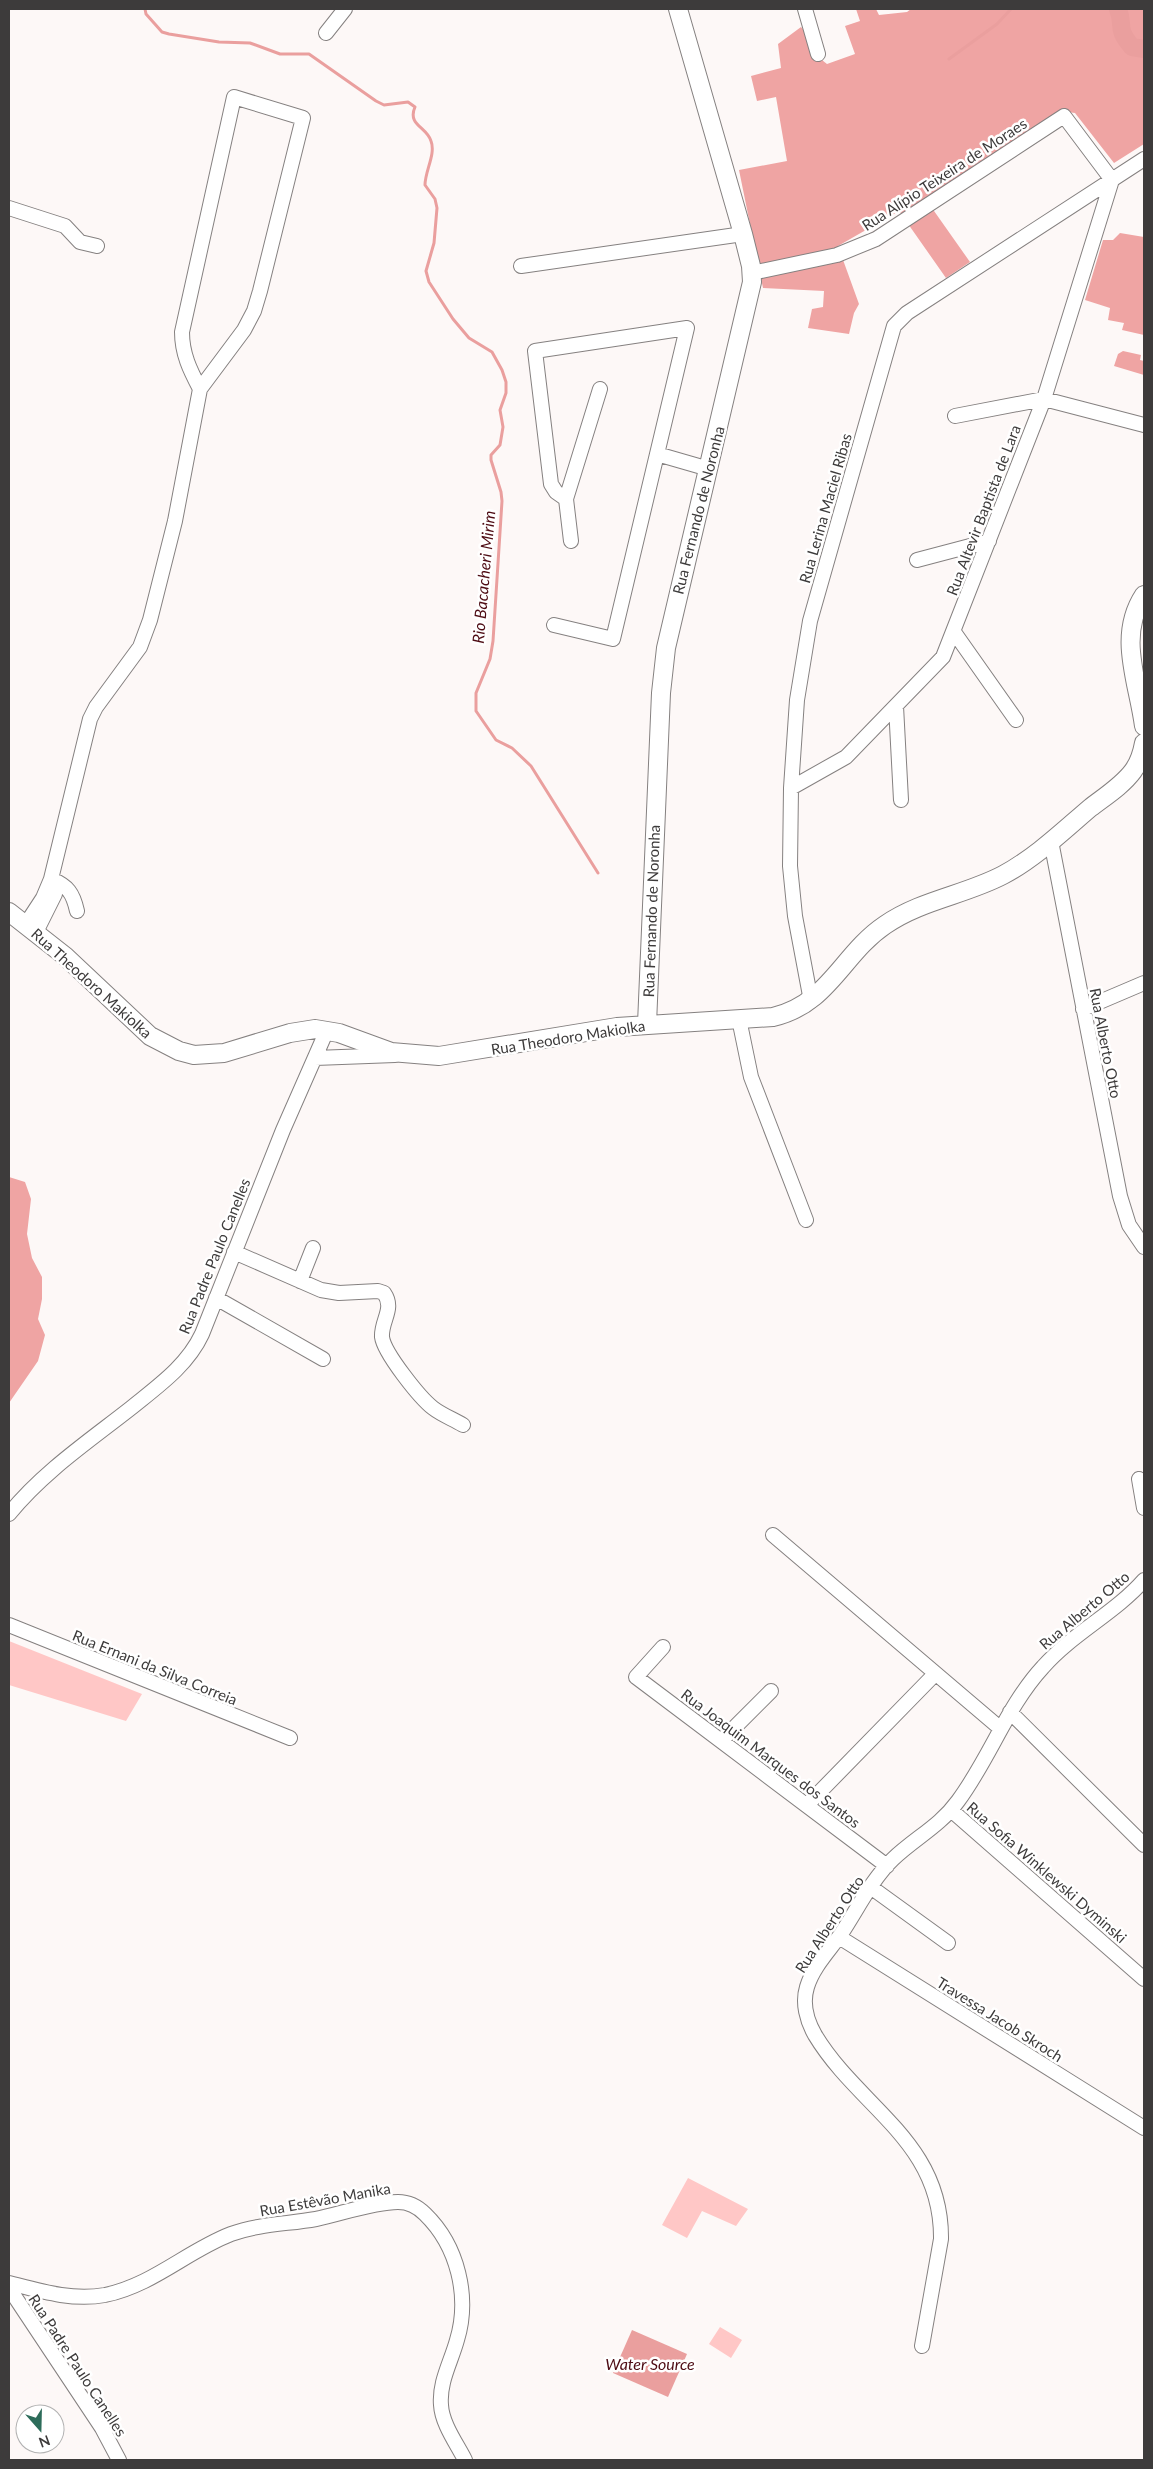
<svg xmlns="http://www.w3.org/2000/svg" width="1153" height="2469" font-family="Lato,sans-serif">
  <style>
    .green { fill: #ffc7c6 }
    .forest { fill: #efa4a3 }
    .water { fill: #ea9f9e }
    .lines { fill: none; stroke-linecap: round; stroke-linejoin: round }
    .stream { stroke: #ea9f9e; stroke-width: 3 }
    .river { stroke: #ea9f9e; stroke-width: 18 }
    .minor-casing { stroke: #858180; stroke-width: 16 }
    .major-casing { stroke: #858180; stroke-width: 20 }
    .minor { stroke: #fff; stroke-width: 14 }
    .major { stroke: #fff; stroke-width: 18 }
    .labels { text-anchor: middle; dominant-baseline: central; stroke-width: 5; stroke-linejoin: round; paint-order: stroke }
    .street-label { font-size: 15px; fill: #3d3b3b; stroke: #fff }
    .water-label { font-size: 16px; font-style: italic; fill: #4e0c14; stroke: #fff }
  </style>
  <rect width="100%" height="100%" fill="#fdf8f7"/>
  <path class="green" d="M9,1641L142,1694L126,1721L9,1685Z
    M688,2178L748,2209L736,2226L702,2211L687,2238L662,2225Z
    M720,2327L742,2340L731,2358L709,2344Z"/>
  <path class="forest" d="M856,9H876L879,15L907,12L911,9H1144V144L1114,163L1075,113L1060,111L927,201L970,262L946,278L899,211L838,246L859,304L854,313L849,334L808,328L812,309L823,307L824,291L763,288L739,170L787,161L776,97L757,101L751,76L781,68L778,44L801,27C814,40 811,52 827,64L855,54L845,26L860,21Z
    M1120,233L1144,237V335L1122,330L1124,323L1108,320L1110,308L1085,300L1103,240H1113Z
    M1123,351L1141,355L1140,360L1144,361V375L1114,366L1118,354Z
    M9,1177L25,1182L31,1199L27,1234L32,1258L42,1277V1299L38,1319L45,1335L38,1361L9,1403Z"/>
  <path class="water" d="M632,2330L687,2354L668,2397L613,2373Z"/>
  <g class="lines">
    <path class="stream" d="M145,9L146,14L162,32L169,34L219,42L250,43L280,54H309L376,101L384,105L408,102L415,107C407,125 427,127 431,141C436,154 425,171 425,185L435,199L437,208L434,243L426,271L429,282L453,319L469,338L492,352L502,370L506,382V393L500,410L503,427L500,445L491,455V460L501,492L502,501L493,641L490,659L476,693V711L496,740L512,748L531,766L598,873
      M949,59L997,24L1011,9"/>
    <path class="river" d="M1118,9C1125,27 1115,27 1132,47L1144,49"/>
    <defs>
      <path id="minor" d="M805,9L818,54
        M326,33L345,9
        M9,208L65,226L80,242L97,246
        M521,266L743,234
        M752,273L837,255L876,239L1064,116L1112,180L1044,399L943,657L846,757L791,788
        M955,416L1044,399L1144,425
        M657,454L709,469
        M571,541L566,499L600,389
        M917,560L989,541
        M554,625L613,639L687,328L535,351L551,484L556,492L566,499
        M954,632L1016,720
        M896,706L901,800
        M1051,841L1120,1196L1129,1225L1144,1247
        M51,879C68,886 73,893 77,911
        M26,924L43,898L51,879L90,719L96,707L140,647L150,620L175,521L200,389L244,330L254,311L260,291L303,118L234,97L182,332C182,354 190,370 200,389
        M36,932L55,894L51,879
        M811,1001L795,916L790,866L791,788L797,700L810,621L894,326L907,313L1144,159
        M1083,1009L1144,983
        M739,1019L751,1077L806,1220
        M315,1058L395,1055
        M234,1252L321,1290L339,1293L378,1291L384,1293C395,1309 381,1320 382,1337C384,1353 420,1398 433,1408C442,1415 453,1419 463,1425
        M300,1281L313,1248
        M216,1298L323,1359
        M1139,1479L1144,1508
        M9,1514C43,1472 89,1441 131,1408C158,1386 187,1366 202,1334L283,1130L327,1030
        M773,1535L1001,1729
        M9,1625L290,1738
        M663,1647L636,1677L887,1866
        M1010,1712L1144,1845
        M721,1741L771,1691
        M807,1805L935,1674
        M951,1810L1144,1979
        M872,1888L948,1943
        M839,1937L1144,2128
        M9,2283C40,2291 72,2301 105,2295C153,2285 187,2251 231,2234C258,2224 288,2224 316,2219C341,2214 373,2202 398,2202C408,2202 418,2207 425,2214C458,2246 470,2297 457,2340C451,2362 439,2382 441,2405C442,2424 457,2444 465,2460
        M9,2288L102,2428L119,2460
        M922,2346L941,2239C942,2141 859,2108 815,2035C807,2021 802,2003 807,1987C813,1967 829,1951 841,1934C857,1910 872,1879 893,1859C915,1838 940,1826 958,1801C990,1758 1007,1706 1043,1667C1073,1633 1115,1613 1144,1580"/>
      <path id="major" d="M1144,595C1117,636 1138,681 1144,726
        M9,912L65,956L150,1036L179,1051L194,1055L224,1053L290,1033L315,1029L339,1033L391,1052L439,1056L617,1027L773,1017C829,1004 842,954 885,925C921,900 965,895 1003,875C1035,858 1063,831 1090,808C1104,797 1122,786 1133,771C1139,763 1142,754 1144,743
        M647,1024L661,693L666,648L752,282L751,266L743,234L678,9"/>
    </defs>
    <use href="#minor" class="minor-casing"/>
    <use href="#major" class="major-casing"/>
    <use href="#minor" class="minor"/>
    <use href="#major" class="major"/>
  </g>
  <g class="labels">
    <g class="street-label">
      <text transform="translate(944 174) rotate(-33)">Rua Alípio Teixeira de Moraes</text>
      <text transform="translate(825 508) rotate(-74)">Rua Lerina Maciel Ribas</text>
      <text transform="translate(698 510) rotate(-76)">Rua Fernando de Noronha</text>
      <text transform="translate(983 510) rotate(-69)">Rua Altevir Baptista de Lara</text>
      <text transform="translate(651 911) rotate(-88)">Rua Fernando de Noronha</text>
      <text transform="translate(92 983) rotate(42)">Rua Theodoro Makiolka</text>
      <text transform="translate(568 1037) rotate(-9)">Rua Theodoro Makiolka</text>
      <text transform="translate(1106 1043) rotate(79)">Rua Alberto Otto</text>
      <text transform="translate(214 1256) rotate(-68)">Rua Padre Paulo Canelles</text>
      <text transform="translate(1084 1610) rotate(-40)">Rua Alberto Otto</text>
      <text transform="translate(155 1667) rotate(22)">Rua Ernani da Silva Correia</text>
      <text transform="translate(771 1758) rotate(37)">Rua Joaquim Marques dos Santos</text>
      <text transform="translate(1047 1872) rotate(41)">Rua Sofia Winklewski Dyminski</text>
      <text transform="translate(829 1924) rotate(-57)">Rua Alberto Otto</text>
      <text transform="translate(1000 2019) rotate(32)">Travessa Jacob Skroch</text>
      <text transform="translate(325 2199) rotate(-10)">Rua Estêvão Manika</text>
      <text transform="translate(78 2365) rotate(57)">Rua Padre Paulo Canelles</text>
    </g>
    <g class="water-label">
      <text transform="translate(483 577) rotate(-85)">Rio Bacacheri Mirim</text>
      <text x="650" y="2363">Water Source</text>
    </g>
  </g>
  <rect width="1153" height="2469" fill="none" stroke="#3d3b3b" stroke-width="20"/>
  <g transform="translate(40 2429) rotate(160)"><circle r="24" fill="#ffffff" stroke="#b1b1b1"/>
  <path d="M0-4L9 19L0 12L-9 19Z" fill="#2d6c5a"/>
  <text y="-8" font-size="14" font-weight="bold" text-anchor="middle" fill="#3d3b3b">N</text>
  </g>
</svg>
